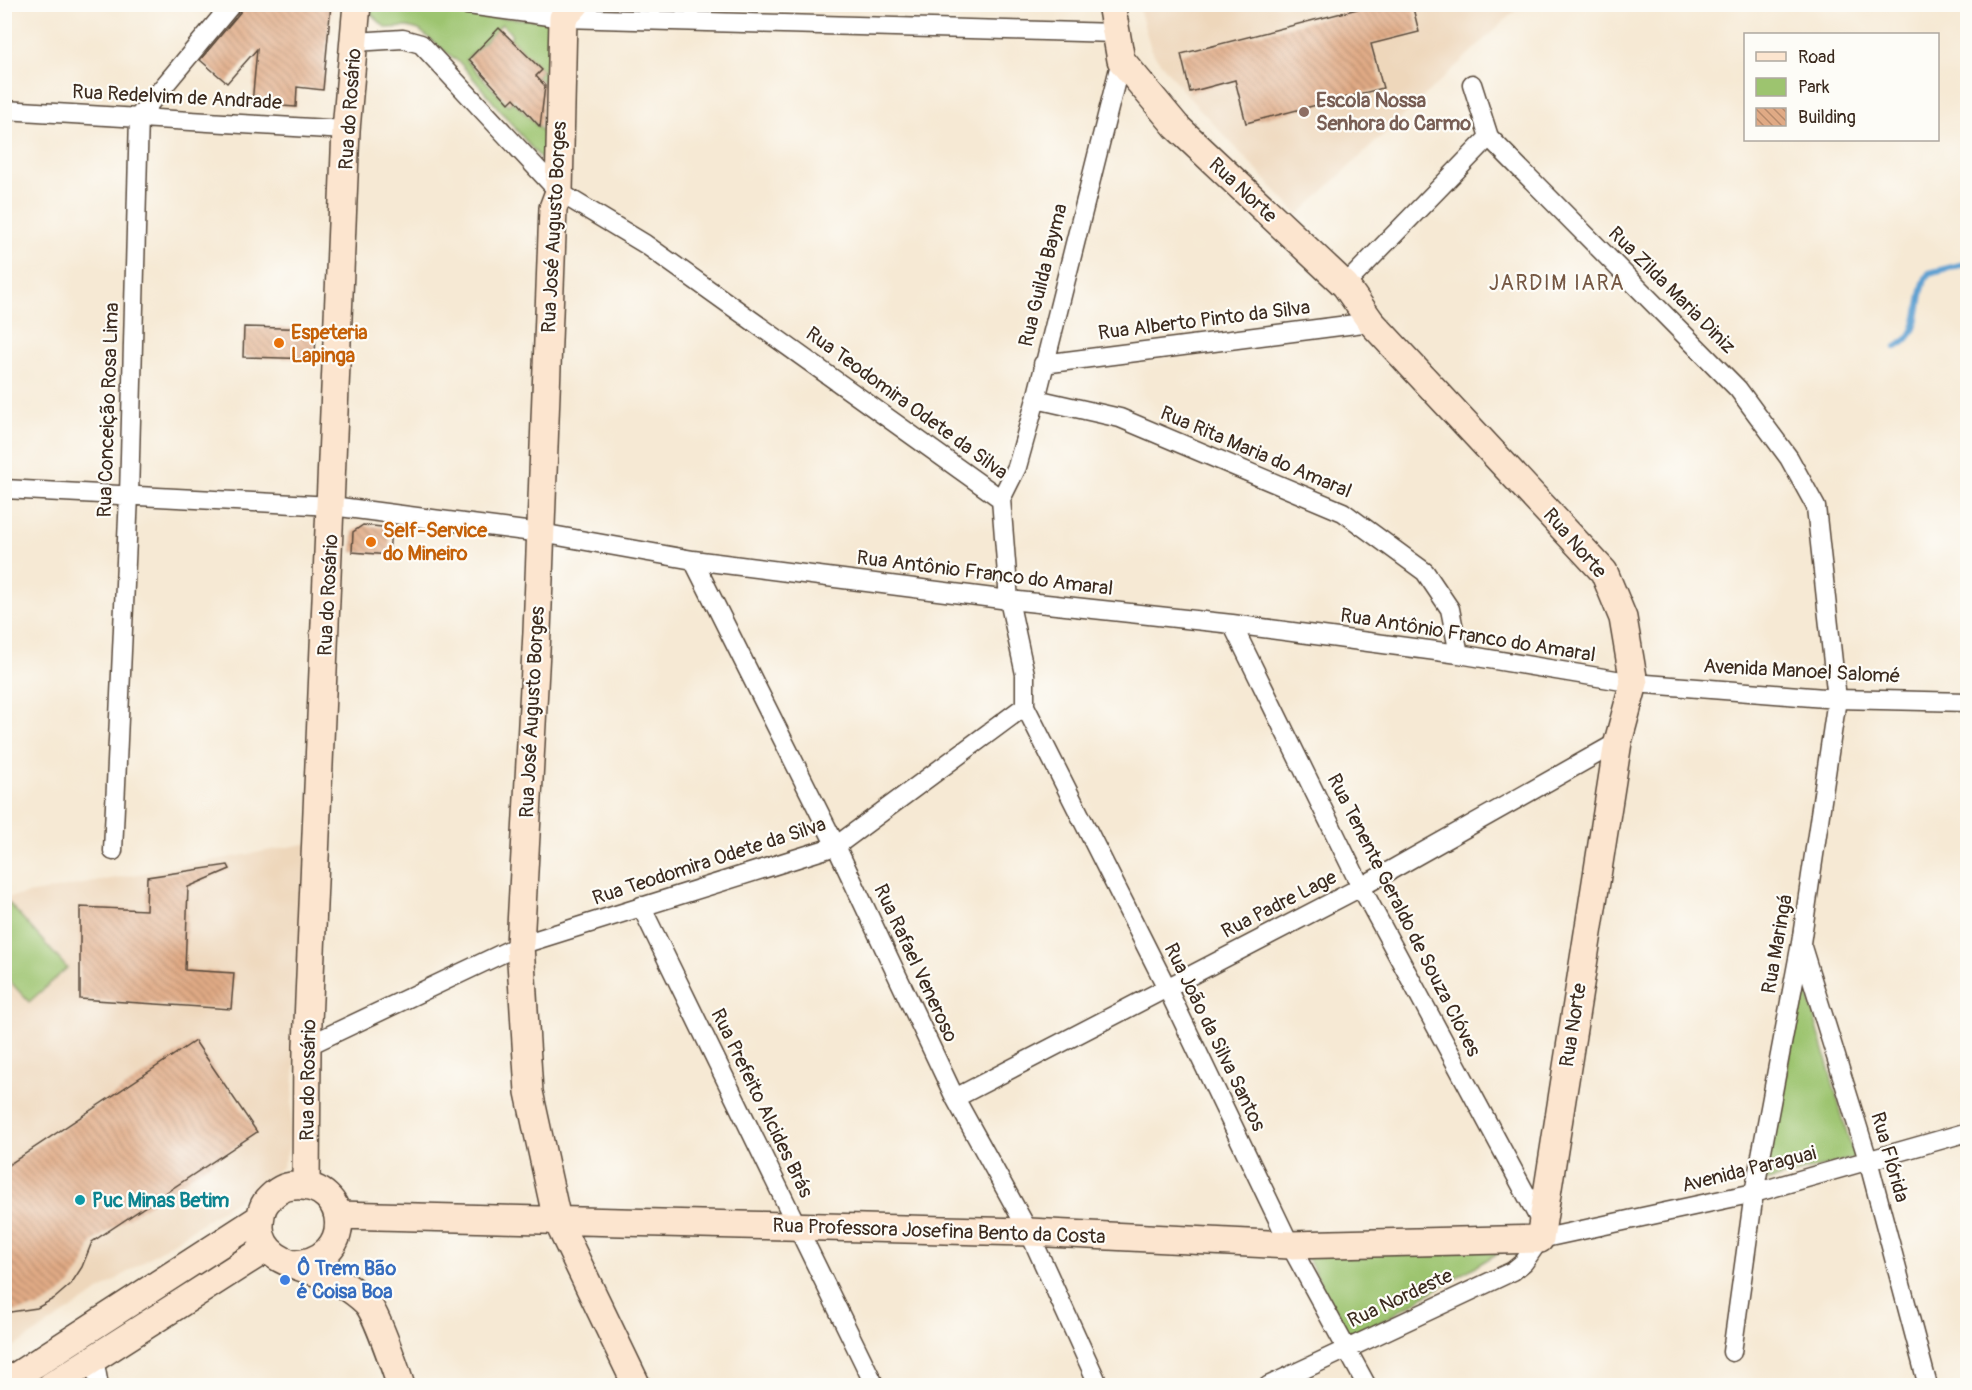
<svg xmlns="http://www.w3.org/2000/svg" width="1972" height="1390" font-family="Pangolin,sans-serif">
  <style>
    .built { fill: #eed7bb }
    .green { fill: #9dc46f; stroke: #6c7746; stroke-width: 1.5 }
    .lines { fill: none; stroke-linecap: round; stroke-linejoin: round }
    .stream { stroke: #5da0d1; stroke-width: 6 }
    .building { fill: url(#building-back-hatch) }
    .street-casing { stroke: #574739; stroke-width: 21 }
    .secondary-casing { stroke: #574739; stroke-width: 30 }
    .street { stroke: #fff; stroke-width: 18 }
    .secondary { stroke: #fce5cf; stroke-width: 27 }
    .education-dot { fill: #8d6e63; stroke: #fdfcf7; stroke-width: 2 }
    .food-dot { fill: #e8710a; stroke: #fdfcf7; stroke-width: 2 }
    .culture-dot { fill: #0f9aa8; stroke: #fdfcf7; stroke-width: 2 }
    .shop-dot { fill: #3f7fe0; stroke: #fdfcf7; stroke-width: 2 }
    .labels { text-anchor: middle; dominant-baseline: central; stroke-width: 4.5; stroke-linejoin: round; paint-order: stroke }
    .street-label { font-size: 20px; fill: #3b2a1e; stroke: #fdfcf7 }
    .education-label { font-size: 20px; font-weight: bold; fill: #785e54; stroke: #fdfcf7; text-anchor: start }
    .food-label { font-size: 20px; font-weight: bold; fill: #c56008; stroke: #fdfcf7; text-anchor: start }
    .culture-label { font-size: 20px; font-weight: bold; fill: #0d838f; stroke: #fdfcf7; text-anchor: start }
    .shop-label { font-size: 20px; font-weight: bold; fill: #366cbe; stroke: #fdfcf7; text-anchor: start }
    .neighbourhood-label { font-size: 21px; letter-spacing: 1.5px; fill: #755742; stroke: #fdfcf7 }
  </style>
  <defs>
    <pattern id="building-back-hatch" width="6" height="6" patternUnits="userSpaceOnUse" patternTransform="scale(1.5)"><rect width="6" height="6" fill="#e0aa85"/><path d="M-1 5l2 2M0 0l6 6M5-1l2 2" fill="none" stroke="#b78b6c"/></pattern>
  </defs>
  <rect width="100%" height="100%" fill="#fdfcf7"/>
  <filter id="ink" filterUnits="userSpaceOnUse"><feTurbulence type="fractalNoise" baseFrequency=".0167" numOctaves="2"/><feDisplacementMap in="SourceGraphic" scale="12" xChannelSelector="R" yChannelSelector="G"/><feConvolveMatrix kernelMatrix="1 2 1 2 8 2 1 2 1" color-interpolation-filters="sRGB"/></filter>
  <filter id="wash" filterUnits="userSpaceOnUse"><feTurbulence type="fractalNoise" baseFrequency=".008" numOctaves="4" result="noise"/><feDisplacementMap in="SourceGraphic" scale="24" xChannelSelector="R" yChannelSelector="G"/><feGaussianBlur stdDeviation="1.35" result="paint"/><feColorMatrix in="noise" values="0 0 0 0 0 0 0 0 0 0 0 0 0 0 0 0 0 1.4 0 .05"/><feComposite in="paint" operator="in"/></filter>
  <g filter="url(#wash)">
    <rect width="100%" height="100%" fill="#f6e9d4"/>
    <path class="built" d="M1138,5H1521L1298,215L1184,92L1152,52Z
      M310,843L289,1147L282,1167L267,1180L5,1353V898Z"/>
    <path class="green" d="M455,4L468,16L561,21L546,132L543,129L548,86L537,76L543,70L510,38L512,35L502,24L466,60L508,105L513,101L545,134L546,165L462,65L419,30L408,27L386,28L371,14V5Z
      M9,903L67,968L29,1002L5,976V908Z
      M1804,980L1854,1158L1764,1182Z
      M1505,1249L1350,1340L1305,1253Z"/>
    <g class="lines">
      <path class="stream" d="M1896,347C1927,332 1913,295 1929,273L1968,263"/>
    </g>
    <g id="blocks">
      <path class="building" d="M247,4H331L323,90L297,87L296,107L252,104L257,49L227,83L200,60Z
        M1377,4H1412L1419,32L1371,44L1383,88L1246,123L1235,80L1190,92L1181,54Z
        M499,28L542,70L536,76L545,86L540,127L514,98L509,103L469,59Z
        M244,327L316,329L315,359L243,357Z
        M363,525L391,528L389,555L352,552L353,532Z
        M228,865L230,869L188,887L185,970L234,973L231,1009L80,999V907L146,910L147,877Z
        M195,1041L257,1132L92,1242L82,1267L71,1284L55,1298L37,1308L4,1313V1168Z"/>
    </g>
  </g>
  <g filter="url(#ink)">
    <use href="#blocks" fill-opacity="0" stroke="#574739" stroke-width="1.5"/>
    <g class="lines">
      <defs>
        <path id="street" d="M461,4L563,18L1116,33
          M1472,84L1489,137L1738,389L1789,458L1816,507L1837,699L1801,943L1754,1193L1732,1352
          M4,110L346,130
          M1345,285L1489,137
          M1043,364L1371,322
          M1036,399L1120,418L1343,512L1425,572L1450,609L1459,654
          M4,489L332,506L541,533L693,560L1009,600L1232,624L1459,654L1634,683L1837,699L1968,702
          M1001,499L1017,467L1036,399L1121,60
          M693,560L836,846L955,1098L1029,1232L1099,1386
          M1232,624L1361,887L1542,1224
          M1025,706L1167,988L1290,1245L1367,1386
          M113,851L129,495L139,116L232,4
          M641,906L875,1386
          M1802,947L1868,1160L1928,1386
          M307,1046L520,945L836,846L1025,706V674L1009,600L1001,499L645,244L559,192L421,44L403,39L355,42
          M955,1098L1361,887L1618,742
          M94,1358L99,1386
          M1268,1386L1513,1271L1524,1262L1540,1239L1754,1193L1968,1132"/>
        <path id="secondary" d="M576,4L563,18L559,192L553,208L537,632L520,945L529,1092L557,1220L637,1386
          M306,1185L307,1046L346,130L357,4
          M338,1215L1029,1232L1290,1245L1540,1239L1618,742L1634,683L1623,618L1604,572L1371,322L1345,285L1177,127L1121,60L1111,4
          M293,1264C356,1262 351,1182 294,1186C283,1186 274,1193 267,1201C261,1208 260,1218 260,1227C261,1267 314,1266 341,1283C349,1288 359,1295 366,1302C376,1312 395,1368 401,1386
          M4,1384L260,1218
          M51,1386L267,1248"/>
      </defs>
      <use href="#street" class="street-casing"/>
      <use href="#secondary" class="secondary-casing"/>
      <use href="#street" class="street"/>
      <use href="#secondary" class="secondary"/>
    </g>
  </g>
  <circle class="education-dot" cx="1304" cy="112" r="6"/>
  <g class="food-dot">
    <circle cx="279" cy="343" r="6"/>
    <circle cx="371" cy="542" r="6"/>
  </g>
  <circle class="culture-dot" cx="80" cy="1200" r="6"/>
  <circle class="shop-dot" cx="285" cy="1280" r="6"/>
  <g class="labels">
    <g class="street-label">
      <text transform="translate(177 97) rotate(3)">Rua Redelvim de Andrade</text>
      <text transform="translate(350 109) rotate(-86)">Rua do Rosário</text>
      <text transform="translate(1243 190) rotate(43)">Rua Norte</text>
      <text transform="translate(554 227) rotate(-87)">Rua José Augusto Borges</text>
      <text transform="translate(1043 275) rotate(-76)">Rua Guilda Bayma</text>
      <text transform="translate(1672 290) rotate(45)">Rua Zilda Maria Diniz</text>
      <text transform="translate(1204 320) rotate(-7)">Rua Alberto Pinto da Silva</text>
      <text transform="translate(907 403) rotate(36)">Rua Teodomira Odete da Silva</text>
      <text transform="translate(108 410) rotate(-88)">Rua Conceição Rosa Lima</text>
      <text transform="translate(1256 452) rotate(23)">Rua Rita Maria do Amaral</text>
      <text transform="translate(1575 543) rotate(49)">Rua Norte</text>
      <text transform="translate(985 573) rotate(7)">Rua Antônio Franco do Amaral</text>
      <text transform="translate(328 595) rotate(-87)">Rua do Rosário</text>
      <text transform="translate(1468 635) rotate(9)">Rua Antônio Franco do Amaral</text>
      <text transform="translate(1802 671) rotate(3)">Avenida Manoel Salomé</text>
      <text transform="translate(532 712) rotate(-87)">Rua José Augusto Borges</text>
      <text transform="translate(709 861) rotate(-18)">Rua Teodomira Odete da Silva</text>
      <text transform="translate(1279 904) rotate(-27)">Rua Padre Lage</text>
      <text transform="translate(1404 915) rotate(63)">Rua Tenente Geraldo de Souza Clóves</text>
      <text transform="translate(1777 944) rotate(-80)">Rua Maringá</text>
      <text transform="translate(916 963) rotate(65)">Rua Rafael Veneroso</text>
      <text transform="translate(1573 1025) rotate(-81)">Rua Norte</text>
      <text transform="translate(1215 1037) rotate(64)">Rua João da Silva Santos</text>
      <text transform="translate(308 1080) rotate(-89)">Rua do Rosário</text>
      <text transform="translate(762 1103) rotate(64)">Rua Prefeito Alcides Brás</text>
      <text transform="translate(1890 1157) rotate(74)">Rua Flórida</text>
      <text transform="translate(1749 1169) rotate(-14)">Avenida Paraguai</text>
      <text transform="translate(939 1231) rotate(2)">Rua Professora Josefina Bento da Costa</text>
      <text transform="translate(1400 1298) rotate(-25)">Rua Nordeste</text>
    </g>
    <g class="education-label">
      <text x="1316" y="100">Escola Nossa<tspan x="1316" dy="23">Senhora do Carmo</tspan></text>
    </g>
    <g class="food-label">
      <text x="291" y="332">Espeteria<tspan x="291" dy="23">Lapinga</tspan></text>
      <text x="383" y="530">Self-Service<tspan x="383" dy="23">do Mineiro</tspan></text>
    </g>
    <g class="culture-label">
      <text x="92" y="1200">Puc Minas Betim</text>
    </g>
    <g class="shop-label">
      <text x="297" y="1268">Ô Trem Bão<tspan x="297" dy="23">é Coisa Boa</tspan></text>
    </g>
    <g class="neighbourhood-label">
      <text x="1557" y="283">JARDIM IARA</text>
    </g>
  </g>
  <rect width="1972" height="1390" fill="none" stroke="#fdfcf7" stroke-width="24"/>
  <rect x="1744" y="33" width="195" height="108" fill="#fdfcf7" stroke="#afa8a0" stroke-width="1.5"/>
  <rect x="1756" y="52" width="30" height="9" fill="#fce5cf" stroke="#afa8a0" stroke-width="1.5"/>
  <text x="1798" y="63" font-size="18" fill="#3b2a1e">Road</text>
  <rect x="1756" y="78" width="30" height="18" fill="#9dc46f" stroke="#afa8a0" stroke-width="1.5"/>
  <text x="1798" y="93" font-size="18" fill="#3b2a1e">Park</text>
  <rect x="1756" y="108" width="30" height="18" fill="url(#building-back-hatch)" stroke="#afa8a0" stroke-width="1.5"/>
  <text x="1798" y="123" font-size="18" fill="#3b2a1e">Building</text>
</svg>
